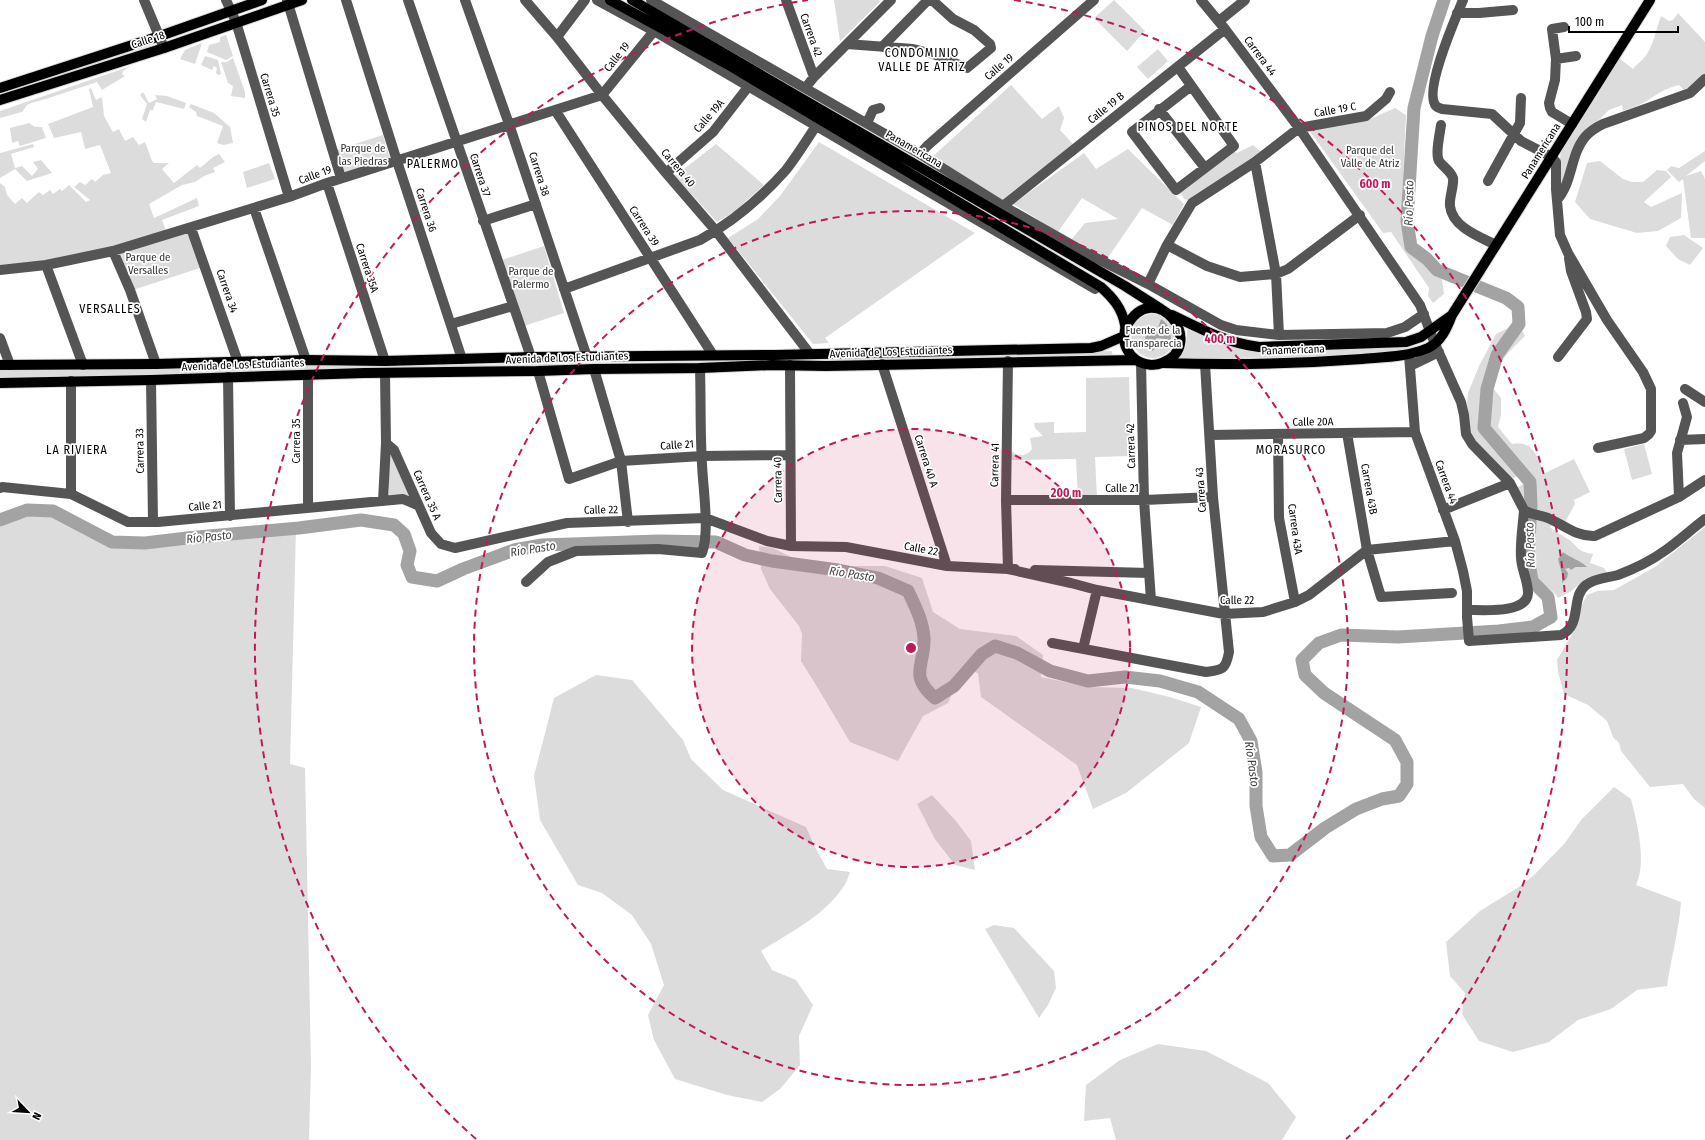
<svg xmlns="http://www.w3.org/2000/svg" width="1705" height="1140" font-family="'Fira Sans Condensed',sans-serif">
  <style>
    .green { fill: #dcdcdc; fill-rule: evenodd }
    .water { fill: #a3a3a3 }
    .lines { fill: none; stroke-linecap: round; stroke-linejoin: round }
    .river { stroke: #a3a3a3; stroke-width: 13 }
    .major-casing { stroke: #dbdbdb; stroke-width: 12 }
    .minor { stroke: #555; stroke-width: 10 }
    .major { stroke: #000; stroke-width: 10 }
    .ring { fill: none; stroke: #c2185b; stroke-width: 2; stroke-dasharray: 7 5 }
    .labels { text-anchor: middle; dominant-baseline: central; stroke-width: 3.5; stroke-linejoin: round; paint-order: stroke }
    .street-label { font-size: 11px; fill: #000; stroke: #fff }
    .park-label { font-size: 11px; fill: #333; stroke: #fff }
    .neighbourhood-label { font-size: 12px; letter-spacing: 1px; fill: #000; stroke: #fff }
    .water-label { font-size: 12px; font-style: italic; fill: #444; stroke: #fff }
    .centre { fill: #c2185b; stroke: #fff; stroke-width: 2 }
    .ring-label { font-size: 12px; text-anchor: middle; font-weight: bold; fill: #c2185b; stroke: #fff; stroke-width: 3.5; stroke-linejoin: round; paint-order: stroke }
  </style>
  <rect width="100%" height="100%" fill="#fff"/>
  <path class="green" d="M834,0H879L880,2L840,41Z
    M1114,0L1145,31L1127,51L1094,18Z
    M1678,13L1705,42V76L1688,91L1683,89L1679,85C1663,89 1658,94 1645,102C1638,106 1630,108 1623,111L1622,105L1609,110L1587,132L1563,191L1557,181L1561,151L1619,58L1633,69C1636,65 1639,63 1642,60C1653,50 1656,29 1661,16L1669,21L1673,20Z
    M226,35L233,56L226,60L207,52L209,45L220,42V37Z
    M202,43L195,64L180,59L185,50Z
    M1158,49L1168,61L1148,79L1137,67Z
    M205,56L218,60L221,74L218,75L216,73L217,68L214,66L212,70L201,65Z
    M233,58L245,92V98L231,96L233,86L228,83L221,62H227Z
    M131,66L123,71L122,74L125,76L102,90L97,82L49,98L31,103L27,105L22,112L0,118V111Z
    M1011,85L1042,119L1059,106L1064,118L1060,130L1073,144L1002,200L931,158Z
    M91,88L96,100L102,97L104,116L113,132L119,129L125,141L133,137L139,145L145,142L152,161L154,163H169L162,169L174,183L197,165L200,168L213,157L219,154L225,162L213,168L215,172L204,176L195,182L182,185L149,204L154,218L197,198L199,206L162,220L167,234L138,243L0,269V183L5,187L7,195L15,204L22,198L27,203L39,192L43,195L50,190L53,194L60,189L62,191L69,185L86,202L90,200L74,187L80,182L85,185L92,179L95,182L103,175L111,173L100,145L85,149L81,132L54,138L48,124L93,107L89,89Z
    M143,92L149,103L157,99L155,95L167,96L186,103L184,109L156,102L153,110H150L146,122L142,119L147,104L140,95Z
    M191,104L214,113L230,127L233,143L223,145L217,143L223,126L197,116L196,112L189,107Z
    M1395,108L1406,115L1401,223L1406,251L1425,264L1435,276L1442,279L1444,294L1433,303L1428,296L1429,288L1391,232L1383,233L1309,130L1368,120Z
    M29,123L35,127H42L46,138L20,146L18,141L12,143L10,128Z
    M383,135L390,158L344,173L336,150Z
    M819,142L975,233L825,338L829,343L813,344L728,238L758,219L780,196Z
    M33,144L34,147L11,154L15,168L22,166L32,176L38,169L33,162L41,160L52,173L27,181L15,169L0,178V153Z
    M716,144L764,185L734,212L717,222L675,176Z
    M1253,145L1261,152L1254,158L1191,201L1184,199L1180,191L1234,151L1237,153Z
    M1128,149L1184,204L1173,225L1142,208L1107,259L1071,240L1085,223L1118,219L1082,198L1058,232L1013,204L1084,153L1096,169Z
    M1705,151V161L1686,176L1701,171L1705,179V238H1691L1683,179L1679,182L1667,170L1671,166L1679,168Z
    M1600,161L1623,179L1632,182H1643L1657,170L1666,171L1671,177L1644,202L1651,207L1682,193L1681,218L1658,231L1637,233L1590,219L1575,202L1587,163Z
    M269,163L275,179L247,188L243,172Z
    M189,231L203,267L133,290L117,251Z
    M1684,235L1703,248L1690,265L1678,259L1666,246L1670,237Z
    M544,246L564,313L524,326L502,260Z
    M1131 336a22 22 0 1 1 44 0a22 22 0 1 1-44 0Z
    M1187,326C1209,337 1230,348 1254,351L1418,344C1388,359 1334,357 1300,357C1259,358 1218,358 1177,359C1188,347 1187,342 1187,326Z
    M1510,327L1522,330L1525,336C1505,356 1499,359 1493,388L1501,398V415L1498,427L1512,444C1533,441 1535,453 1543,470L1541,475L1574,459L1590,492L1574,500L1575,504L1564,524L1557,521L1550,527C1556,533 1559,533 1566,538C1580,546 1574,551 1593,554L1590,563L1604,568L1611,579L1582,582L1570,592L1558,598C1553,589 1541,585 1536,576C1526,561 1533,530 1539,514L1526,511L1518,487L1526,482L1521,474L1510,480L1469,433L1467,402L1468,393L1479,366L1496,334ZM1563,552C1571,558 1580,560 1587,567H1576L1571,570L1570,568L1564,569L1562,582V574L1559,559Z
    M1112,351L1113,358L611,371V364Z
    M427,362V368L0,378V369Z
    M607,363L608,371L437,372V365Z
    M1129,377L1131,456L1095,457L1097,498L1078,499L1076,459L1011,460L1010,448L1014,453C1022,456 1027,456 1032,449L1030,438L1043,436L1035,428L1034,423L1054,422V433L1086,432V378Z
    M1644,444L1652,474L1632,480L1624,449Z
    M392,455L395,456L410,498L389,495V456Z
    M27,510L53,511L112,542L145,543L187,538L296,528L290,764L305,768L311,1066L309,1140H0V520Z
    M1705,527V808L1694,799L1683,784L1650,787L1621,751L1619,743L1613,737L1607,721L1588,705L1564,694L1558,672L1557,660L1574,631L1582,605L1587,595L1597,591L1614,590L1655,567Z
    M759,546L773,548L803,563L851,566H885L922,578L933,612L960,629L1016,636L1043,655L1041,677L1089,687L1132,688L1170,697L1201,707L1189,743L1126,793L1093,809L1077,765L981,697L978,673L963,669L948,703L923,716L898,761L850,742L816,685L801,661L802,634L799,626L770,589L761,569Z
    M596,675L632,680L683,740L691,759L723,790L806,827L815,847L827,869L850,872C848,878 846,884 842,889C822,917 789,933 761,951L772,970L796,980L813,1005L799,1036L800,1065L780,1089L762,1102L727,1095L675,1079L654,1040L648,1015L664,985L651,944L632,915L602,893L578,885L540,820L534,776L554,698Z
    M1614,787L1631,799C1637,823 1647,861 1636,885L1681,902C1679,931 1671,958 1667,986L1637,990L1611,1009L1578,1020L1549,1042L1513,1052L1479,1041L1462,1014L1465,993L1450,976L1446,942L1480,911L1522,885L1533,876L1565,843L1581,820Z
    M932,795L956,821L971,841L975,870L955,865L935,839L917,804Z
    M994,925L1014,928L1054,971L1056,988L1048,1005L1039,1018L985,929Z
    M1158,1044L1206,1051L1268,1083L1296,1117L1282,1140H1116L1110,1118L1084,1121L1086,1085L1120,1060Z"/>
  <path class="water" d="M1161,319C1169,324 1171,331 1171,340L1157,338L1155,341V348L1153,351L1149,348L1145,338L1147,332L1151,334L1157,331Z
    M1563,552C1571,558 1580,560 1587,567H1576L1571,570L1569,568L1565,569L1568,573L1567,578L1562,583V574L1558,559Z"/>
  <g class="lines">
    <path class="river" d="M0,520L27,510L53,511L112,542L145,543L187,538L299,528L361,520L394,525L404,534L410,551L407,565L412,577L437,581L463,569L514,550L542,545L659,541L716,542L745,555L772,561L838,570L878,578L908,591C915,606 923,621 924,638C925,666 908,675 935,698L954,686L982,654L995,646L1017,653L1050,671L1088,681L1125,677L1160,681L1198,692L1239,719L1251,741L1256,772V806L1261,837L1273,856L1290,855L1325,828L1356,809L1382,799L1399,796L1407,784V762L1395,740L1324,693L1305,675L1302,660L1319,643L1341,635L1398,637L1499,631L1533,627L1551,617L1548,597L1532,581L1528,556L1531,506L1530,482L1484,428L1487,389L1497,355L1519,324L1518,307L1506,298L1437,270L1427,259L1411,247L1407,221L1414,108L1432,36L1444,0"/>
    <defs>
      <path id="major" d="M610,0L727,64L1101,287C1113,298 1122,308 1125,325C1126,329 1124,333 1124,337C1124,346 1129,355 1136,360C1144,365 1154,366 1162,363C1209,345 1155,274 1126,327
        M632,0L1125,286L1161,309
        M0,88L160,36L262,0
        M0,100L164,48L302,0
        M1172,315C1201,329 1227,343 1259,347L1406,342L1421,337L1452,315
        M1163,363C1229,365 1296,364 1362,359C1384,357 1407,357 1428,348C1441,342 1447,328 1452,315L1650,0
        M0,365L156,364L306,360L385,361L531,357L775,355L1091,348L1101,346L1124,336
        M0,383L151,380L364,373L538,371L594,369L700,368L772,365L826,366L1136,360"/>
    </defs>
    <use href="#major" class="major-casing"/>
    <path class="minor" d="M144,0L164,48
      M226,0L236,22L289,197
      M287,0L341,178
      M346,0L397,161L462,359
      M408,0L531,357
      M465,0L509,124L587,357
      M525,0L557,37L602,95L666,173L716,231L810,354
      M597,0L654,31L1095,289
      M651,0L920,154L1003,206L1086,253L1148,284L1221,325L1236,330L1279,335L1387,333L1405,327L1424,314
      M786,0L814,77
      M1201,0L1225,29L1299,128L1420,305L1435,344L1461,402L1464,415L1466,434L1472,444L1510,483L1524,510C1531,515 1540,515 1548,518C1564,525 1577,537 1595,536L1679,497L1705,480
      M1463,0C1456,17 1423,92 1436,106C1438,108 1440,108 1442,109L1492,114L1521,141L1552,157L1556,162V189L1560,235L1568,253L1607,320L1643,372L1651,389V431L1649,434L1644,438L1598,448
      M1457,13H1479L1513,10
      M1219,21L1245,0
      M1564,27L1552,29L1556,59L1555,80L1549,103L1550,108L1552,112L1572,124
      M557,37L585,0
      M847,44L913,49L933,54L967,68L991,48L990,44L974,30L953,19L932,0
      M882,47L928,0
      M1556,59L1576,56
      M1178,67L1234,146L1176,190L1132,132L1191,86
      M806,87L814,77L891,0
      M1159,109L1205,168
      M555,110L713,355
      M867,123L873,110L880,108
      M1441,125C1440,133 1435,154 1439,161C1443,167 1450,170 1453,178C1454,187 1449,197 1450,206C1452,227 1480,237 1496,245
      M920,154L927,146L1094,0
      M1255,162L1276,274L1279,335
      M666,173L713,132L748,87
      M1488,181L1520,123L1521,98
      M327,183L385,361
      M1557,200C1573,182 1570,155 1585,137C1590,131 1597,127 1603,124L1690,93L1705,79
      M1003,206L1225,29
      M254,208L306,360
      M483,221L536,204
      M191,228L238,362
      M1167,245L1207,266L1240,277L1276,274L1288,269L1360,215
      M113,251L130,290L156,364
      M46,265L83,365
      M0,270L46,265L113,251L289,197L327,183L602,95L654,31
      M1148,284L1167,245L1192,203L1255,162L1299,128L1366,116L1386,99L1390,92
      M564,289L700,240C733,222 761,198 786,170C797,156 806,141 816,126
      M451,324L513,306
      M0,338L10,365
      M1409,355L1415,432L1455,541L1463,571L1467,591V617L1469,641L1561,635C1583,625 1570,597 1586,585C1595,578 1607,578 1618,575C1626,572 1635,568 1643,564C1667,552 1684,535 1705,519
      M1558,357L1587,319L1586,312L1571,271L1569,258
      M1008,361L1006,500L1008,569H1015
      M1141,363L1144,500L1151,600
      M882,364L947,566
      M790,365L791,546
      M1410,366L1439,352
      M594,369L621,461L628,522
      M538,371L569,479L621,461L702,456L790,455
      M308,375V508
      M228,377L230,516
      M151,380L153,522
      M1685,389L1705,402
      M1347,433L1367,550L1381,597L1452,593
      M1278,434L1279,518L1295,602
      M1210,435L1415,432
      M1680,440L1705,439
      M386,443L394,450L431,533L441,544L455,548L567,523L705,518L767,541L791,546L846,547L947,566L1008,569L1071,583L1097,590L1224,614L1263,612L1295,602L1309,595L1367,550
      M0,488L2,487L71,494L128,522H158L403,499L417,505
      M71,494V381
      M1679,497L1677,453L1687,417L1683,403
      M1006,500H1144L1213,497
      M383,501L386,443L385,373
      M1443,510L1510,483
      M1367,550L1455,541
      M1035,570L1149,573
      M526,582L548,562L576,551L658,549L702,553C710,532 703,489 702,464C700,432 701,400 700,368
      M1468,610C1483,610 1527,614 1528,593C1528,580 1521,569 1521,557C1520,541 1523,525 1524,510
      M1052,643L1206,672C1223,670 1226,669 1229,652L1213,497L1205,364
      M1083,649L1097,590"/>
    <use href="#major" class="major"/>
  </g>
  <circle cx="911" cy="648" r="219" fill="#c2185b" fill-opacity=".12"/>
  <g class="ring">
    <circle cx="911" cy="648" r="219"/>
    <circle cx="911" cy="648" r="437"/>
    <path d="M476 1139A656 656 0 0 1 808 0M1014 0A656 656 0 0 1 1346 1139"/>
  </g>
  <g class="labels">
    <g class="street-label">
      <text transform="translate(811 35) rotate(70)">Carrera 42</text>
      <text transform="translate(148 40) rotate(-18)">Calle 18</text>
      <text transform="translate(1260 56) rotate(53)">Carrera 44</text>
      <text transform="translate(617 57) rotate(-51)">Calle 19</text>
      <text transform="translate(999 67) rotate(-41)">Calle 19</text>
      <text transform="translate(270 95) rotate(73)">Carrera 35</text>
      <text transform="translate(1106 108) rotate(-39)">Calle 19 B</text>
      <text transform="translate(1335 110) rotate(-10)">Calle 19 C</text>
      <text transform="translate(709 116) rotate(-49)">Calle 19A</text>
      <text transform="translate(914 149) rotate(30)">Panamericana</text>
      <text transform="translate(1541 151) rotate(-58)">Panamericana</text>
      <text transform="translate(678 168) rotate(50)">Carrera 40</text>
      <text transform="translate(539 174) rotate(72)">Carrera 38</text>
      <text transform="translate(315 175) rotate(-20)">Calle 19</text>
      <text transform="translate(480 175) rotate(72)">Carrera 37</text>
      <text transform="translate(426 210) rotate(72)">Carrera 36</text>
      <text transform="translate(644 226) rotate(57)">Carrera 39</text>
      <text transform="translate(367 268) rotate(72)">Carrera 35A</text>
      <text transform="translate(227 291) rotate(71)">Carrera 34</text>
      <text transform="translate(1293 350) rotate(-2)">Panamericana</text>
      <text transform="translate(891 352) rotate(-2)">Avenida de Los Estudiantes</text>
      <text transform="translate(567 358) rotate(-2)">Avenida de Los Estudiantes</text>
      <text transform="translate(243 365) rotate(-2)">Avenida de Los Estudiantes</text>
      <text transform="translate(1313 422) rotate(-1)">Calle 20A</text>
      <text transform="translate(296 441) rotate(-90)">Carrera 35</text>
      <text transform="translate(677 445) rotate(-4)">Calle 21</text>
      <text transform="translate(1131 446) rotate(-92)">Carrera 42</text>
      <text transform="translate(140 451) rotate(-91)">Carrera 33</text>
      <text transform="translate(926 461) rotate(72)">Carrera 40 A</text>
      <text transform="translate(995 465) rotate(-89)">Carrera 41</text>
      <text transform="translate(778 480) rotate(-91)">Carrera 40</text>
      <text transform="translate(1446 482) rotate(70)">Carrera 44</text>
      <text x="1122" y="488">Calle 21</text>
      <text transform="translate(1369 489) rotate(80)">Carrera 43B</text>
      <text transform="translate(1201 490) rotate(-94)">Carrera 43</text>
      <text transform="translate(427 495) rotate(66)">Carrera 35 A</text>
      <text transform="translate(205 506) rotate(-5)">Calle 21</text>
      <text transform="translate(601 510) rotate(-1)">Calle 22</text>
      <text transform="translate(1295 529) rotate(82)">Carrera 43A</text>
      <text transform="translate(921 549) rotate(11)">Calle 22</text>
      <text x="1237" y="600">Calle 22</text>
    </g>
    <g class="park-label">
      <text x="363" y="148">Parque de<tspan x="363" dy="13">las Piedras</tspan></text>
      <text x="1370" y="150">Parque del<tspan x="1370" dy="13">Valle de Atriz</tspan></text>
      <text x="148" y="257">Parque de<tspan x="148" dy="13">Versalles</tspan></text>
      <text x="531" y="271">Parque de<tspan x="531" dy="13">Palermo</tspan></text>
      <text x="1153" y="330">Fuente de la<tspan x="1153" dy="13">Transparecia</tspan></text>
    </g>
    <g class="neighbourhood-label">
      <text x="922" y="53">CONDOMINIO<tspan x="922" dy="14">VALLE DE ATRIZ</tspan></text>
      <text x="1188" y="127">PINOS DEL NORTE</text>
      <text x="433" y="164">PALERMO</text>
      <text x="110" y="309">VERSALLES</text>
      <text x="77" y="450">LA RIVIERA</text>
      <text x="1291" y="450">MORASURCO</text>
    </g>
    <g class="water-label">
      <text transform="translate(1409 203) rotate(-89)">Río Pasto</text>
      <text transform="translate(209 537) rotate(-6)">Río Pasto</text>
      <text transform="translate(1530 545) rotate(-92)">Río Pasto</text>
      <text transform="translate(533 549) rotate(-9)">Río Pasto</text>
      <text transform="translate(852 574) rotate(9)">Río Pasto</text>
      <text transform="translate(1252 764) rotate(82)">Río Pasto</text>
    </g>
  </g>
  <circle cx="911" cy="648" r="6" class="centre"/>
  <g class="ring-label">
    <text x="1375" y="188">600 m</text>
    <text x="1220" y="343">400 m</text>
    <text x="1066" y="497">200 m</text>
  </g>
  <g transform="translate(28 1112) rotate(115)" stroke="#ffffff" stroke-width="3" paint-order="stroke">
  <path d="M0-3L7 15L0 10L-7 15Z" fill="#000000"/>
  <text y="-6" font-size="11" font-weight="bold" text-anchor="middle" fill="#000000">N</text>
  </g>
  <path d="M1569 26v6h109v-6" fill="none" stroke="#000000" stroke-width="2"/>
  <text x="1575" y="26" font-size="12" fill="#000000" stroke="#ffffff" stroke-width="3" paint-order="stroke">100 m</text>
</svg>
